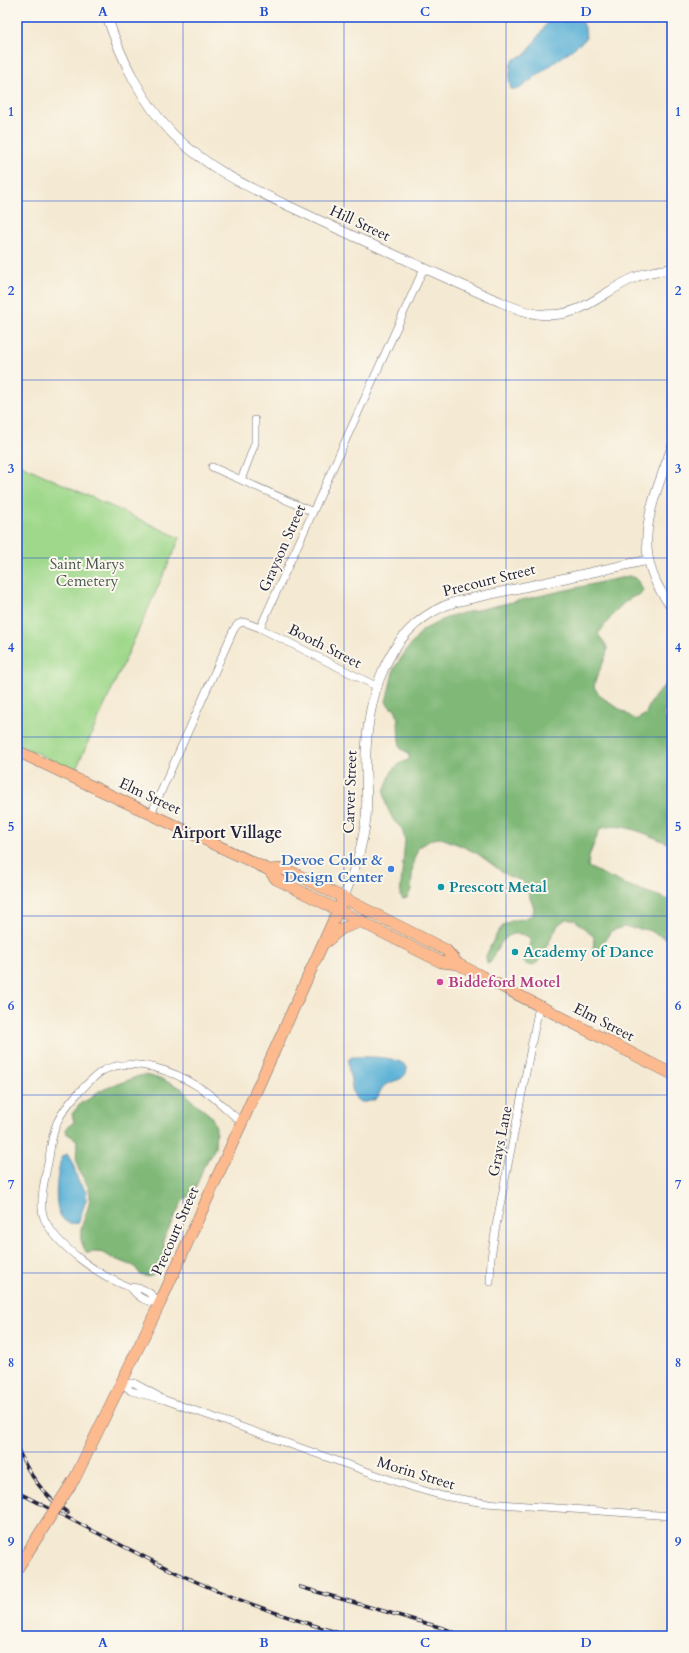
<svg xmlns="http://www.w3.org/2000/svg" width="689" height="1653" font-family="Cardo,serif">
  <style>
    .green { fill: #9fd88b; stroke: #607d63 }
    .forest { fill: #7fb877; stroke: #506d59 }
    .water { fill: #59b0d6; stroke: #3e6988 }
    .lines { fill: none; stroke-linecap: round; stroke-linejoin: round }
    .minor-casing { stroke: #6c6870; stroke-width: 8 }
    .tertiary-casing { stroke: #6c6870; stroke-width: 10 }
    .primary-casing { stroke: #6c6870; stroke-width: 12 }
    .minor { stroke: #fff; stroke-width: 7 }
    .tertiary { stroke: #fff; stroke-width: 9 }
    .primary { stroke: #fcba8e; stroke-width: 11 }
    .rail-casing { stroke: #22223b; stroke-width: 3.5 }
    .rail { stroke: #fbf7ec; stroke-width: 2; stroke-dasharray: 6; stroke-linecap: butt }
    .primary-bridge-casing { stroke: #6c6870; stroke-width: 12; stroke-linecap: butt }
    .primary-bridge { stroke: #fcba8e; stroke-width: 11 }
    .grid { fill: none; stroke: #1d4ed8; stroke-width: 1; stroke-opacity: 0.55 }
    .shop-dot { fill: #3f7fe0; stroke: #fbf7ec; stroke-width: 1.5 }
    .culture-dot { fill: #0f9aa8; stroke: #fbf7ec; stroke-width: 1.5 }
    .hotel-dot { fill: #d1479c; stroke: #fbf7ec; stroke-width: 1.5 }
    .labels { text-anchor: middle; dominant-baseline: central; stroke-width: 4; stroke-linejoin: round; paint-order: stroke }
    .street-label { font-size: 15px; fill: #22223b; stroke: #fbf7ec }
    .park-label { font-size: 15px; fill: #485953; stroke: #fbf7ec }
    .shop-label { font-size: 15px; font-weight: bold; fill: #366cbe; stroke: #fbf7ec; text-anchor: end }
    .culture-label { font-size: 15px; font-weight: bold; fill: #0d838f; stroke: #fbf7ec; text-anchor: start }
    .hotel-label { font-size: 15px; font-weight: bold; fill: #b23c85; stroke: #fbf7ec; text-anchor: start }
    .neighbourhood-label { font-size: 16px; font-weight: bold; fill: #22223b; stroke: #fbf7ec }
    .neatline { fill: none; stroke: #1d4ed8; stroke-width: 1.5 }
    .grid-label { font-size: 13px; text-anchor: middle; font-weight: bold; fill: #1d4ed8 }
  </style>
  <rect width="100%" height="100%" fill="#fbf7ec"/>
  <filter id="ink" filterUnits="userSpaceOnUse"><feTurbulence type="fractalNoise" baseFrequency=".025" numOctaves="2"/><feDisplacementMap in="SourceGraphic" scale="8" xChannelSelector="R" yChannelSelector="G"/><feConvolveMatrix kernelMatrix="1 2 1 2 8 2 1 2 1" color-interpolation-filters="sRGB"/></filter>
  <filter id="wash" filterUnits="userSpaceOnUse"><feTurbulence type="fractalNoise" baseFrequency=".012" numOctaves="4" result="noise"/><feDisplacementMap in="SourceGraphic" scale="16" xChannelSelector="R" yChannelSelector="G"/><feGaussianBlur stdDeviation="0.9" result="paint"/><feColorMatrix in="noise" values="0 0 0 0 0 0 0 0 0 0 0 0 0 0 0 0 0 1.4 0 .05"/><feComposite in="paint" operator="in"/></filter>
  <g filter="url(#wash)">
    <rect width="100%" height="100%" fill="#f4e9d2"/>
    <path class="green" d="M17,463L180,538L75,771L17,744Z"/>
    <path class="forest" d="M629,576L636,578L643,590L639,595C621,599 609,621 598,634C600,638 606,643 607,648C608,658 595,675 594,687L600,696L636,720L646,714C649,701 661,688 672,679V704L663,714L666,720L672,724V845C651,837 623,820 600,829L589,856L588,867L622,883L672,901V941L648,930L624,927L611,931L597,952H593L594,937L575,920L566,919L558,925L538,962L532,966L526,964L523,961L531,944L529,937C507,926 499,945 490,963H487L486,956C491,946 498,926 509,922C518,918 523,921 533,914L534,908L523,881L508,876L478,854L462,846L441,838L432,839L418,848L413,863L411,890L407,898L403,899L400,896L405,840L402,829L394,821L386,805L384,791L392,771L399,764L410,759L407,752L401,749C396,735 401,722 395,709L391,708L386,702L394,668L409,647L423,630L450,616Z
      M145,1075L161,1079L183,1089L190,1099L211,1116L216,1127L215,1148L203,1168L195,1190L182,1202L163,1240C167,1257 164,1269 149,1277L141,1275L134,1266L112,1258L104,1253L96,1252L87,1253C72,1232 88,1219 90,1197C91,1186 81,1177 78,1168C75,1161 77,1149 77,1140L66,1133L65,1129L74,1122L72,1114L81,1103L91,1098L99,1091L139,1076Z"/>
    <path class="water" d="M551,17H579L585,27L586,39L519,89H511L509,81L511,63L513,60L527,53Z
      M352,1057C366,1057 397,1055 407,1067C407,1082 393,1079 384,1086C379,1091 380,1095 376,1099C357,1107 353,1099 351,1081C350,1074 347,1067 349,1059Z
      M67,1154L73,1164L78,1181L86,1191V1200L79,1220L78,1223C47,1230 57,1171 62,1156Z"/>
  </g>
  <g filter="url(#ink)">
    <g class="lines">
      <defs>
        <path id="minor" d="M212,467L313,512
          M241,480L255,443V420
          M260,628L378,687
          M151,814L234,629L238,624L244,622L260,628L424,268
          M490,1282L491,1258L496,1226L539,1006
          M131,1288C139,1299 147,1302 160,1303
          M160,1303C154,1297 147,1289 138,1288C135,1287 132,1288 129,1287C101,1277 56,1246 44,1218C38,1204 46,1173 49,1158C53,1126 57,1116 79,1092C87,1084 95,1075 104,1070C133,1056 174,1071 199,1087C214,1096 227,1110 241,1122
          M122,1383L131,1391L165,1400L408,1486L443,1496L485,1503L672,1516
          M122,1383H134L158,1396"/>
        <path id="tertiary" d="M107,17C122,60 141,101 173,134C213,174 262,193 312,217C372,245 431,271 491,298C506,304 521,312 537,314C582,320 600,292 636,277C647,272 660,270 672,269
          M672,447C652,504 627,553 672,607
          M344,897C354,871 363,846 366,818C368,796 365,773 366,751C369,689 390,623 455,602L648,560"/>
        <path id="primary" d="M17,751L269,870L276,879L441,962L458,964L672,1074
          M269,870L282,869L296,874L446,950L458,964
          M326,942L341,929L362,921
          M75,1478L160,1303L344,897"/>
      </defs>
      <use href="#minor" class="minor-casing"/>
      <use href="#tertiary" class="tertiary-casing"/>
      <use href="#primary" class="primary-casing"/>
      <use href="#minor" class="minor"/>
      <use href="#tertiary" class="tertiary"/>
      <use href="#primary" class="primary"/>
      <defs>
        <path id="rail" d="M17,1447C28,1474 44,1496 68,1513
          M17,1492C71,1519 123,1547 177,1573C232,1599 290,1619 349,1636
          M300,1587L446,1629L463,1636"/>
      </defs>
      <use href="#rail" class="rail-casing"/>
      <use href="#rail" class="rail"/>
      <defs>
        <path id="primary-bridge" d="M17,1569L75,1478"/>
      </defs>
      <use href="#primary-bridge" class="primary-bridge-casing"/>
      <use href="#primary-bridge" class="primary-bridge"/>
    </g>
  </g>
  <path class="grid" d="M183,17V1636M344,17V1636M506,17V1636M17,201H672M17,380H672M17,558H672M17,737H672M17,916H672M17,1095H672M17,1273H672M17,1452H672"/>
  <circle class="shop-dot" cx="391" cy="869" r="4"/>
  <g class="culture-dot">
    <circle cx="441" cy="887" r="4"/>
    <circle cx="515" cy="952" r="4"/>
  </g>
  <circle class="hotel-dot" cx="440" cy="982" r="4"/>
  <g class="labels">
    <g class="street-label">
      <text transform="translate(360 223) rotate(25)">Hill Street</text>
      <text transform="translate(282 548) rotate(-66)">Grayson Street</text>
      <text transform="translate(489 580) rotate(-14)">Precourt Street</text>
      <text transform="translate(325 646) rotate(27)">Booth Street</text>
      <text transform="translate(350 792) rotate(-88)">Carver Street</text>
      <text transform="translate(150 796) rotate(25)">Elm Street</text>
      <text transform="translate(604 1022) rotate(27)">Elm Street</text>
      <text transform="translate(500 1141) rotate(-79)">Grays Lane</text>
      <text transform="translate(175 1231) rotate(-66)">Precourt Street</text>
      <text transform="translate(416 1473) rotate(17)">Morin Street</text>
    </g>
    <g class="park-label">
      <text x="87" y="564">Saint Marys<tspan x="87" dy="17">Cemetery</tspan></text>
    </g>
    <g class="shop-label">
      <text x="383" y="860">Devoe Color &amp;<tspan x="383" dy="17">Design Center</tspan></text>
    </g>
    <g class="culture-label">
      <text x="449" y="887">Prescott Metal</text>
      <text x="523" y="952">Academy of Dance</text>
    </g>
    <g class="hotel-label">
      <text x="448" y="982">Biddeford Motel</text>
    </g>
    <g class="neighbourhood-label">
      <text x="227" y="833">Airport Village</text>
    </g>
  </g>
  <rect width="689" height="1653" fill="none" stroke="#fbf7ec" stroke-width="44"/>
  <rect x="22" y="22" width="645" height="1609" class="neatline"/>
  <g class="grid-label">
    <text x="103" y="16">A</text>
    <text x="264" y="16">B</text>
    <text x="425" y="16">C</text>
    <text x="586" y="16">D</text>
    <text x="11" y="116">1</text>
    <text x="678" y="116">1</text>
    <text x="11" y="295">2</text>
    <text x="678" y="295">2</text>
    <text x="11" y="473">3</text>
    <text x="678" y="473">3</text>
    <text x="11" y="652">4</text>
    <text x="678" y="652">4</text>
    <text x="11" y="831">5</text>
    <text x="678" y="831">5</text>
    <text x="11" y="1010">6</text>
    <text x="678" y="1010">6</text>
    <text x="11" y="1189">7</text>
    <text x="678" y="1189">7</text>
    <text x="11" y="1367">8</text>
    <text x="678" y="1367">8</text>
    <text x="11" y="1546">9</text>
    <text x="678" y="1546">9</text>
    <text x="103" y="1647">A</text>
    <text x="264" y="1647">B</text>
    <text x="425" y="1647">C</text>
    <text x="586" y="1647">D</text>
  </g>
</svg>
